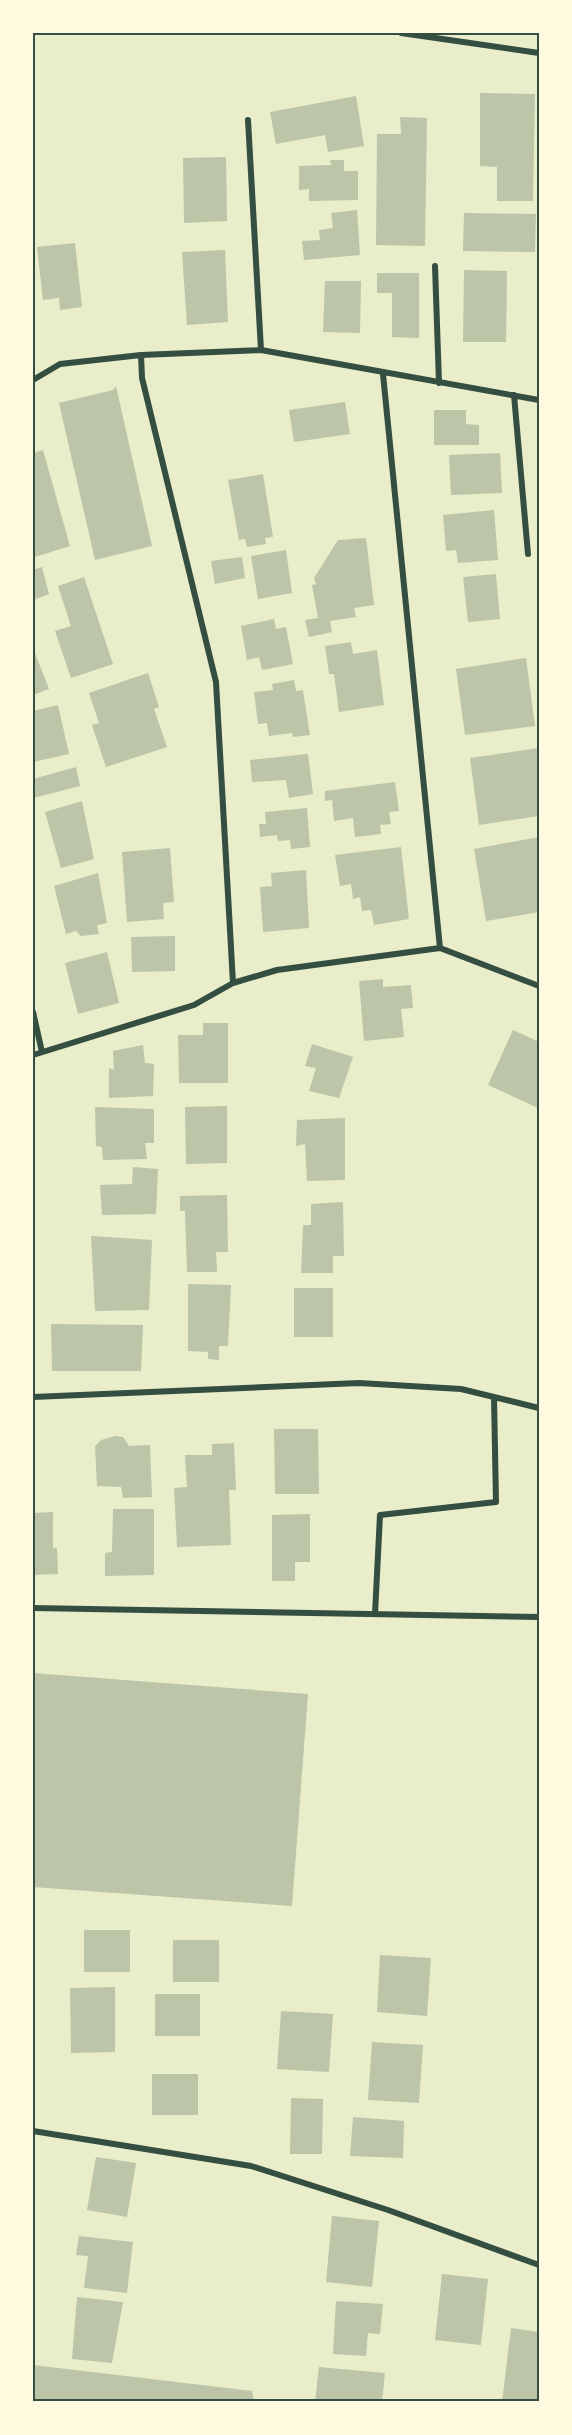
<svg xmlns="http://www.w3.org/2000/svg" width="572" height="2435" font-family="'PT Sans Narrow',sans-serif">
  <style>
    .building { fill: #bcc5a7 }
    .lines { fill: none; stroke-linecap: round; stroke-linejoin: round }
    .minor { stroke: #344e41; stroke-width: 6 }
    .neatline { fill: none; stroke: #344e41; stroke-width: 2 }
  </style>
  <rect width="100%" height="100%" fill="#e9edc9"/>
  <path class="building" d="M480,93L535,94L533,201H497V167L480,166Z
    M356,96L364,146L328,152L325,135L276,144L270,112Z
    M400,117L427,118L425,246L376,245L377,134H401Z
    M226,157L227,221L184,223L183,158Z
    M330,160H344V171H358V200L309,201V189L299,190V166L331,165Z
    M357,210L360,255L304,260L302,241L320,240L319,230L333,228L331,213Z
    M464,213L536,214L535,252L463,251Z
    M75,243L82,307L60,310L59,298L43,300L37,247Z
    M225,250L228,322L187,325L182,252Z
    M464,270L507,271L506,342H463Z
    M377,273H419V338L392,337V293H377Z
    M325,281H361L360,333L323,332Z
    M116,386L152,546L95,560L59,403L113,390Z
    M345,402L350,434L294,442L289,410Z
    M434,410H466V424L479,425V445H434Z
    M43,450L70,546L35,557L33,453Z
    M500,453L502,493L451,495L449,455Z
    M263,474L273,537L265,538L266,544L247,547L245,539L239,540L228,480Z
    M494,510L498,560L458,563L456,550L446,551L443,515Z
    M366,538L374,605L354,608L356,617L330,621L332,632L309,637L305,620L318,618L312,585L316,584L314,578L338,540Z
    M286,550L292,593L258,599L251,556Z
    M242,557L245,578L215,584L211,561Z
    M42,567L49,594L33,600V570Z
    M496,574L500,619L468,622L463,577Z
    M84,577L113,664L71,678L55,631L71,626L58,586Z
    M274,619L276,629L286,627L293,664L262,670L259,657L247,660L241,626Z
    M351,642L353,654L377,650L384,705L339,712L334,674H329L325,646Z
    M33,648L49,689L33,695Z
    M526,658L535,726L465,735L456,669Z
    M148,673L159,707L154,709L167,747L106,767L92,725L99,723L89,693Z
    M294,680L296,691L303,690L310,735L293,737L292,733L269,736L267,723L258,724L254,692L273,690L272,684Z
    M58,705L69,754L33,762V711Z
    M539,748V816L479,825L470,758Z
    M308,754L313,794L289,798L286,780L252,782L250,760Z
    M76,767L80,786L33,798V779Z
    M395,782L399,811L389,812L391,824L380,825L381,834L355,837L353,818L334,821L332,800L325,801V791Z
    M82,801L94,859L61,868L45,812Z
    M307,808L310,847L291,849L290,840L278,841L277,835L260,837L259,824H266L265,812Z
    M539,837V912L486,921L474,849Z
    M401,847L409,919L374,925L371,910L362,911L360,897L353,899L351,884L340,886L335,855Z
    M170,848L174,902L163,903L164,919L127,922L122,852Z
    M306,870L309,928L263,932L260,887L272,886L271,873Z
    M98,873L107,923L97,925L99,934L81,936L76,931L66,934L54,886Z
    M175,936V971L132,972L131,937Z
    M107,952L119,1003L78,1014L65,963Z
    M383,979V987L411,985L413,1008L401,1009L404,1037L364,1041L359,981Z
    M203,1023H228V1083H179L178,1035H203Z
    M513,1030L537,1041L539,1035L538,1108L488,1085Z
    M312,1044L353,1057L339,1098L309,1091L316,1068L305,1066Z
    M143,1045L145,1063L154,1064L153,1096L109,1098V1068L114,1070L113,1051Z
    M227,1106V1163L186,1164L185,1107Z
    M95,1107L154,1109V1143H145L147,1159L103,1160L102,1147L96,1146Z
    M345,1118V1180L307,1181L305,1144L296,1146L297,1120Z
    M133,1167L158,1169L156,1214L102,1215L100,1185L132,1184Z
    M227,1195L228,1252H216L217,1272H187L185,1211H180V1196Z
    M343,1202L344,1256H333V1273H301L303,1225H311V1204Z
    M91,1236L152,1240L149,1310L95,1311Z
    M188,1284L231,1285L228,1346H219V1360L208,1359V1352L188,1351Z
    M294,1288H333V1337H294Z
    M51,1324L143,1325L141,1371H52Z
    M274,1429H318L319,1494H275Z
    M115,1436L123,1437L129,1446L150,1445L152,1497L123,1498L121,1487L97,1486L95,1446L101,1440Z
    M234,1443L236,1490H229L231,1545L177,1547L174,1488L187,1487L185,1455H212V1444Z
    M113,1509H154V1575L105,1576V1553L112,1552Z
    M53,1512V1548H57L58,1574L33,1575V1513Z
    M310,1514V1562H295V1581H272V1515Z
    M33,1673L308,1694L292,1906L33,1887Z
    M84,1930H130V1972H84Z
    M173,1940H219V1982H173Z
    M380,1955L431,1958L427,2016L377,2012Z
    M115,1987V2052L71,2053L70,1988Z
    M155,1994H200V2036H155Z
    M281,2011L333,2014L329,2072L277,2069Z
    M372,2042L423,2045L419,2103L368,2100Z
    M152,2074H198V2115H152Z
    M291,2098L323,2099L322,2154H290Z
    M353,2117L404,2121L403,2158L350,2156Z
    M96,2157L136,2163L127,2217L87,2210Z
    M332,2216L379,2221L372,2287L326,2282Z
    M79,2236L133,2242L127,2293L84,2288L88,2256L76,2255Z
    M442,2274L488,2279L481,2345L435,2340Z
    M77,2297L123,2302L112,2363L72,2359Z
    M336,2301L383,2304L380,2334L368,2333L366,2356L333,2354Z
    M511,2328L539,2332V2402H502Z
    M33,2365L252,2391L254,2402H33Z
    M319,2367L385,2373L382,2402H315Z"/>
  <g class="lines">
    <path class="minor" d="M401,33L539,53
      M248,120L261,350
      M435,266L439,383
      M141,355L142,378L216,682L233,983
      M383,374L440,948
      M33,380L60,364L141,355L261,350L539,400
      M514,395L528,554
      M33,1012L42,1052
      M33,1055L194,1005L233,983L277,970L440,948L539,986
      M33,1397L359,1383L461,1389L539,1408
      M33,1608L539,1617
      M375,1614L380,1515L496,1502L494,1397
      M33,2131L251,2166L388,2210L539,2265"/>
  </g>
  <rect width="572" height="2435" fill="none" stroke="#fefae0" stroke-width="69"/>
  <rect x="34" y="34" width="504" height="2366" class="neatline"/>
</svg>
